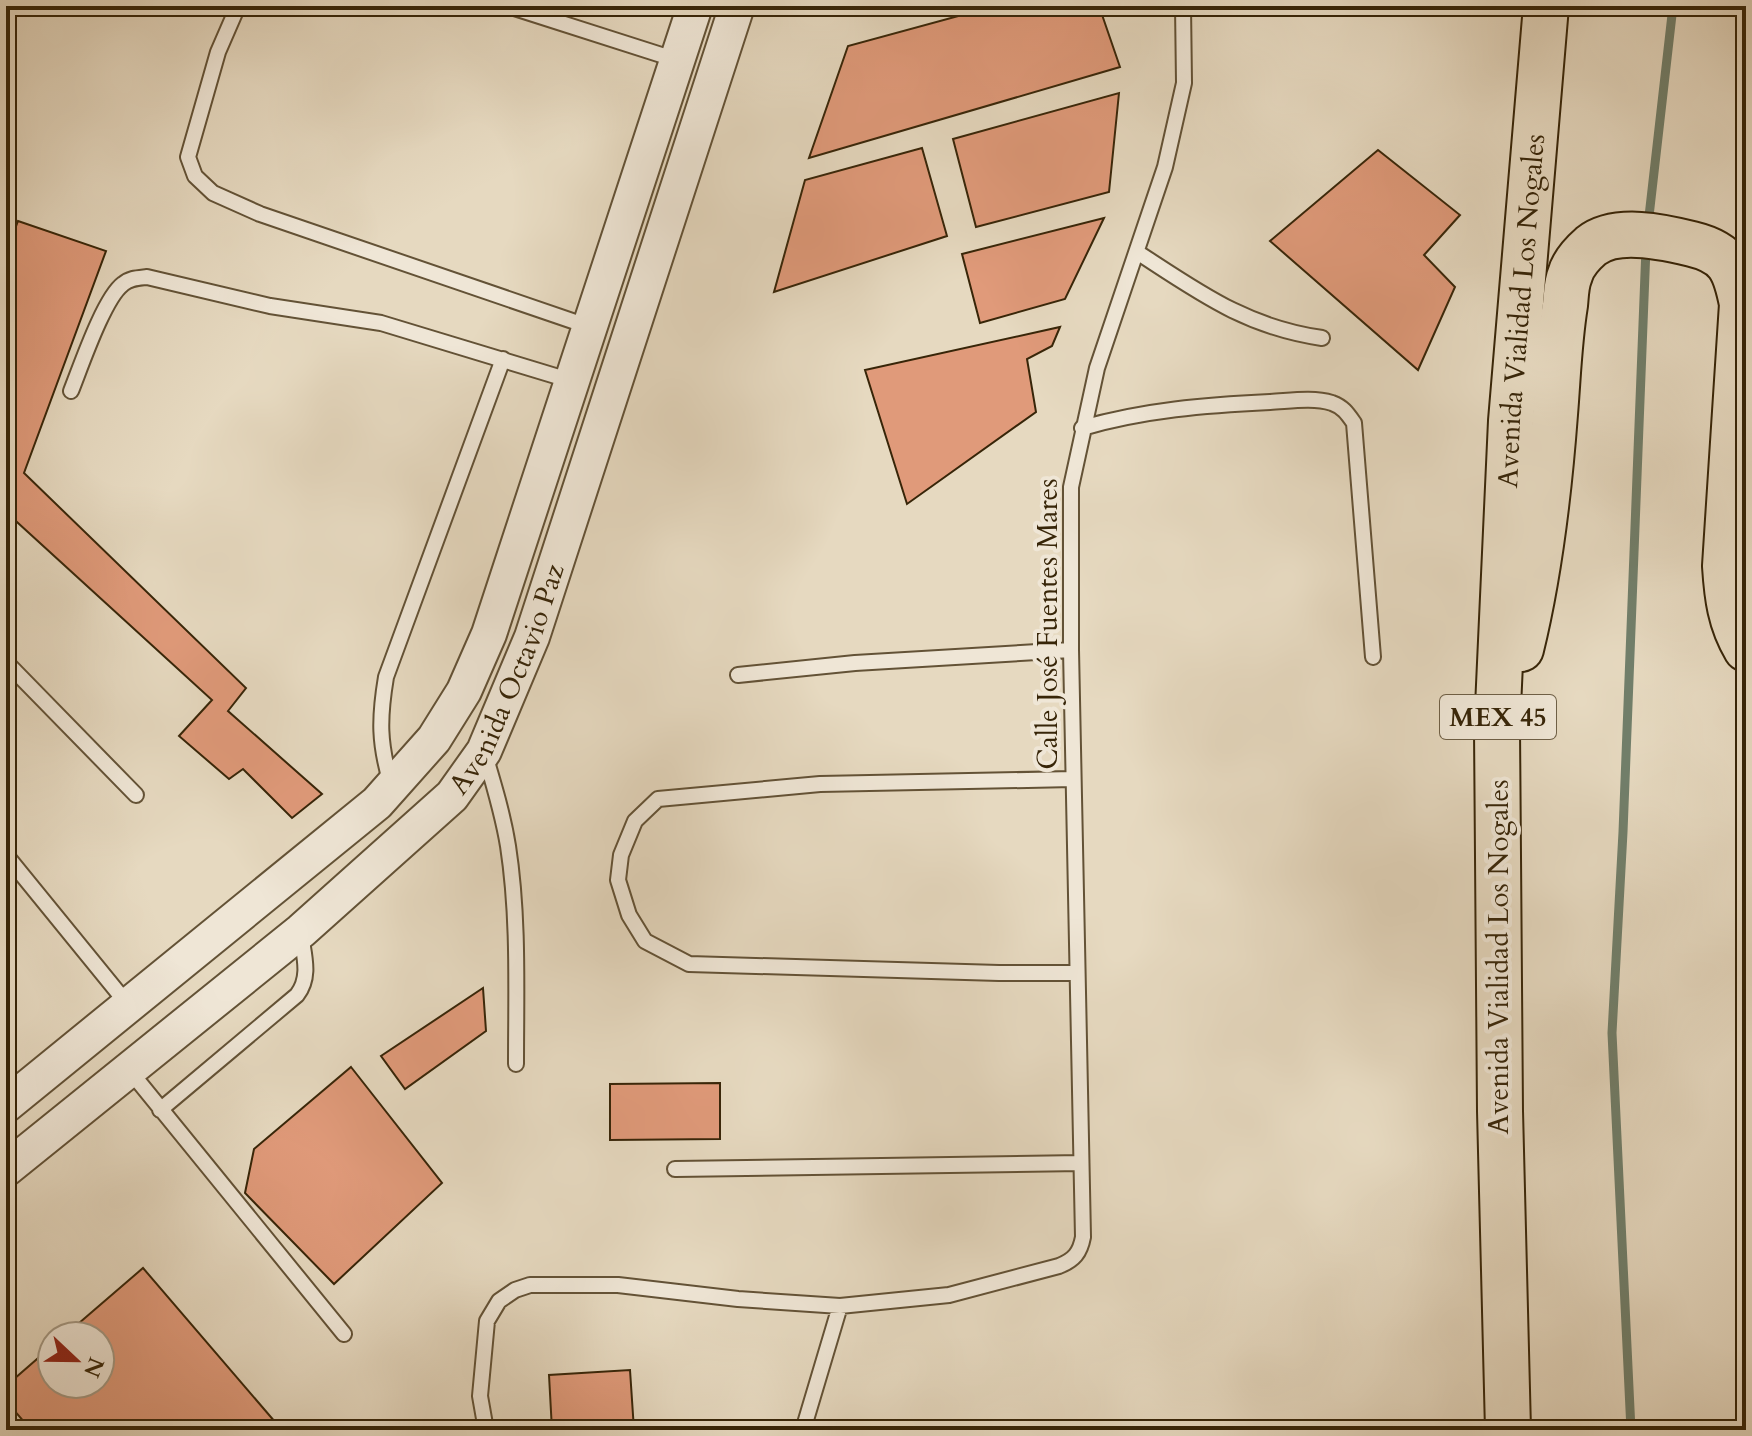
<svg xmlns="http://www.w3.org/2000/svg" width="1752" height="1436" font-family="Cardo,serif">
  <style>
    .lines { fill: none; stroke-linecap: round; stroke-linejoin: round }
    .stream { stroke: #717f6b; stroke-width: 9 }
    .building { fill: #e09a7a; stroke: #372508; stroke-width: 2 }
    .service-casing { stroke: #635236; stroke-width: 18 }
    .tertiary-casing { stroke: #635236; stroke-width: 38 }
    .trunk-casing { stroke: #372508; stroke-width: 48 }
    .service { stroke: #efe6d6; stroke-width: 14 }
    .tertiary { stroke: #efe6d6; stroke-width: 34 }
    .trunk { stroke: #e6d9c0; stroke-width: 44 }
    .labels { text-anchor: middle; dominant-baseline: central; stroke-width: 8; stroke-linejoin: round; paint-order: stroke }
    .shield { fill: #efe6d6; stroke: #6e5f46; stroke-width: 2 }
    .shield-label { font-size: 26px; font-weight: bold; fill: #372508 }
    .street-label { font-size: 28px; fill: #372508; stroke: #efe6d6 }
  </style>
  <rect width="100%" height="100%" fill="#e6d9c0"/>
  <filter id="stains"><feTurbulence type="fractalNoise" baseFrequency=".0025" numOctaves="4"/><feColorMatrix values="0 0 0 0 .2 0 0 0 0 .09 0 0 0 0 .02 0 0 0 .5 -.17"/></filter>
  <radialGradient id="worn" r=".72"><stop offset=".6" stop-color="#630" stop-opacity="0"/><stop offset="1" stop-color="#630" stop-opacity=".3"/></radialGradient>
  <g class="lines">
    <path class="stream" d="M1648,225L1673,6
      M1631,1430L1612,1033L1623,832L1646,248"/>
  </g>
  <path class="building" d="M995,6H1099L1120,67L809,158L848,46Z
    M1119,93L1109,192L976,227L953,139Z
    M922,148L947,236L774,292L805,180Z
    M1378,150L1460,215L1424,255L1455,287L1418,370L1270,241Z
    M1104,218L1065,299L980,323L962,254Z
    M18,221L106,251L24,473L246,688L228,711L322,794L292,818L243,769L229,779L179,736L212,700L6,512V253Z
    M1060,327L1052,346L1027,359L1036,412L907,504L865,370Z
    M483,988L486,1031L405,1089L381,1056Z
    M351,1067L442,1183L334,1284L245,1193L254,1149Z
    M720,1083V1139L610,1140V1084Z
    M143,1268L282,1430H31L6,1401V1386L52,1346V1384H100V1336H64Z
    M630,1370L634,1430H552L549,1375Z"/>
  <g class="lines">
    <defs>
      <path id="service" d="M238,6L218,52L188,157L195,176L213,193L260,214L590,327
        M508,6L677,60
        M1137,252C1200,293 1246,327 1322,338
        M71,391C81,366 104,298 123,284C130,278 138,278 147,277L270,306L381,323L572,381
        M1082,428C1144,410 1206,405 1270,402C1290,401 1313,397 1332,403C1343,407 1347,413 1354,423L1373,657
        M6,662L136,795
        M738,675L855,663L1071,650
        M485,755C494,785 503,815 508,846C519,917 516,992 516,1064
        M1073,779L820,784L658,799L635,821L621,855L618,880L629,915L645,941L689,964L999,973H1077
        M391,784C379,743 379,719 386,677L503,359
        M6,855L129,1006
        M130,1071L344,1334
        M160,1110L297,995C311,977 304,956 301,935
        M675,1169L1081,1163
        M486,1430L480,1396L487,1321L499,1301L515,1290L530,1285H618L738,1299L840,1306L949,1295L1059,1266C1074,1260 1080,1253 1083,1237L1071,650V487L1097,368L1165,167L1184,83L1183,6
        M803,1430L840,1306"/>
      <g id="tertiary">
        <path d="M6,1105L377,803L434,739L464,691L489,634L695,6"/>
        <path id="s1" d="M6,1169L301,931L452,796L484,751L532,637L737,6"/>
      </g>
      <g id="trunk">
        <path d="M1521,649C1540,572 1549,494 1555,414C1558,378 1559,342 1565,305C1566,296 1566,284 1570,275C1573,264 1583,253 1591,246C1616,226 1664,237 1692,244C1729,253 1735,269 1742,304L1725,566C1727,597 1730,622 1746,649"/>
        <path id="s2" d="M1508,1430L1500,1111L1497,729L1511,421L1546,6"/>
      </g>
    </defs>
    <use href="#service" class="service-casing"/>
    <use href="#tertiary" class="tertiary-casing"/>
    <use href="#trunk" class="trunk-casing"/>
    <use href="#service" class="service"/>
    <use href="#tertiary" class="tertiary"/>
    <use href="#trunk" class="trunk"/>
  </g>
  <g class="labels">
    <rect class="shield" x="1440" y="695" width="116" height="44" rx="6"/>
    <g class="shield-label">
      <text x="1498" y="717">MEX 45</text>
    </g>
    <g class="street-label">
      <text stroke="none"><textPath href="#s2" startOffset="1120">Avenida Vialidad Los Nogales</textPath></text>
      <text transform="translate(1048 624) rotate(-90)">Calle José Fuentes Mares</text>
      <text stroke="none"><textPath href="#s1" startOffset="712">Avenida Octavio Paz</textPath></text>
      <text transform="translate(1499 957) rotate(-90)">Avenida Vialidad Los Nogales</text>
    </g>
  </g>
  <rect width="1752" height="1436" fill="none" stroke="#e6d9c0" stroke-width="32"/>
  <rect x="8" y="8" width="1736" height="1420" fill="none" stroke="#372508" stroke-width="4"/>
  <rect x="16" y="16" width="1720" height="1404" fill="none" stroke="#372508" stroke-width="2"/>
  <g transform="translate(76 1360) rotate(112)"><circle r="38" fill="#efe6d6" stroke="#a59984" stroke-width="2"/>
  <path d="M0-6L14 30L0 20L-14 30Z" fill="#8f2418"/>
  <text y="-12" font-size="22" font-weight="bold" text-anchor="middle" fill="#372508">N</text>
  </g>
  <rect width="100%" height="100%" filter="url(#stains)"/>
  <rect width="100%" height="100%" fill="url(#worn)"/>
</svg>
